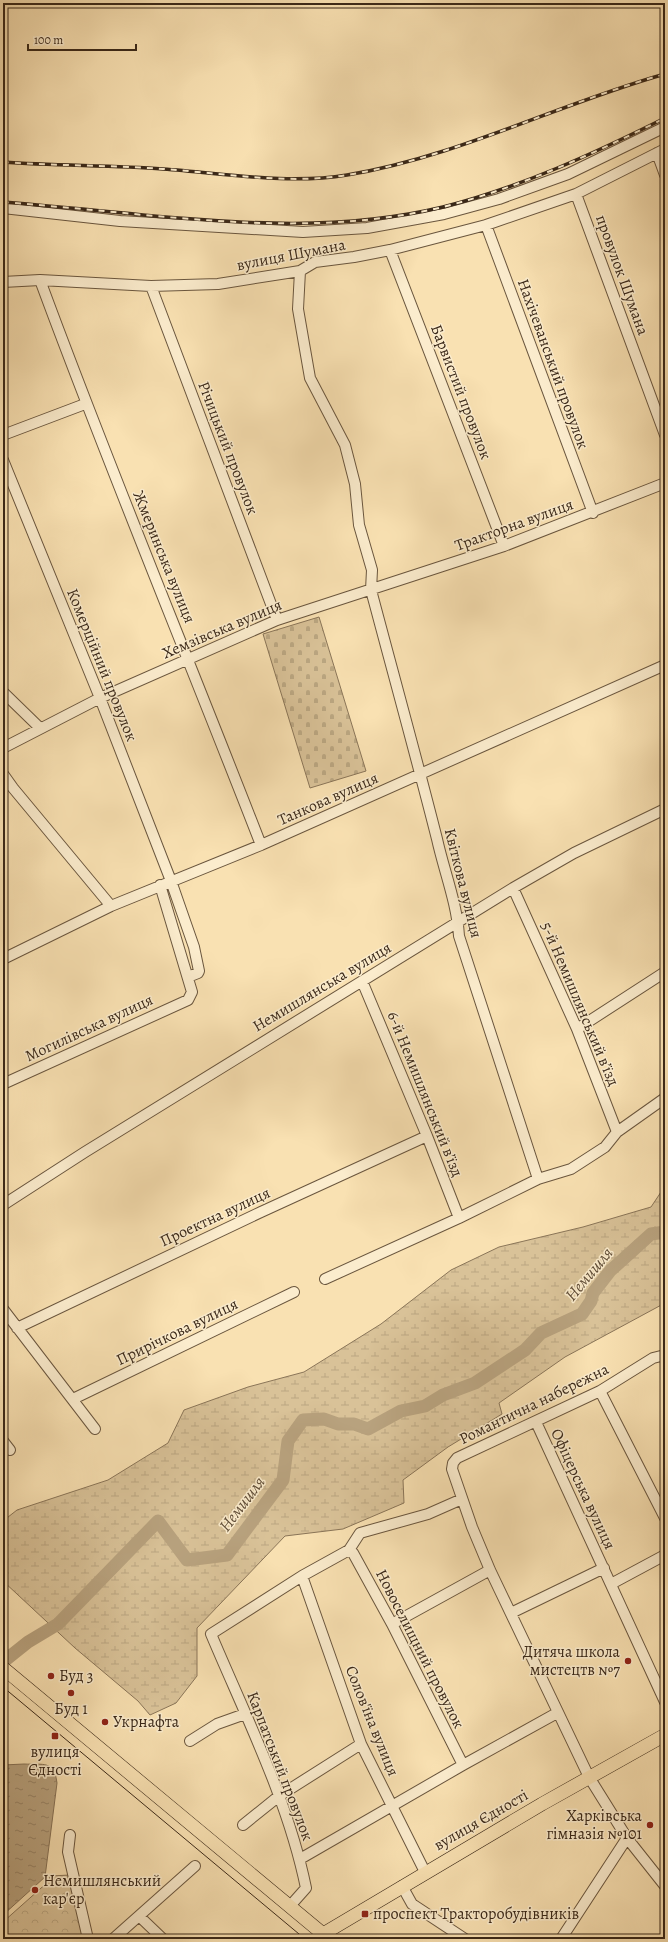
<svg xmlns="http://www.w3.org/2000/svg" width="668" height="1942" font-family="Alegreya,serif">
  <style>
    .wetland { fill: url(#wetland-marsh); stroke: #8a7558 }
    .cemetery { fill: url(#cemetery-stones); stroke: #8a7558 }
    .park { fill: url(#park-crowns); stroke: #8a7558 }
    .water { fill: url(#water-ripples); stroke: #867155 }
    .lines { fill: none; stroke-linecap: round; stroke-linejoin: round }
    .river { stroke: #b8a27e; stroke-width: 13 }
    .minor-casing { stroke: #6a563e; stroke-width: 12 }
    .major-casing { stroke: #3a2818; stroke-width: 14 }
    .minor { stroke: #fbeccd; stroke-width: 10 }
    .major { stroke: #f9e1b2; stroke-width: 13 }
    .tram { stroke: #3a2818; stroke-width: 1 }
    .rail-casing { stroke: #3a2818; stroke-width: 3.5 }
    .rail { stroke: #fbeccd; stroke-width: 2; stroke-dasharray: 6; stroke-linecap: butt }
    .poi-dot { fill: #8f2418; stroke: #fbeccd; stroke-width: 1.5 }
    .labels { text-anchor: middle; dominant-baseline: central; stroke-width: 3; stroke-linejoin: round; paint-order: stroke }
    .street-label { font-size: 16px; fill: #3a2818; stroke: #fbeccd }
    .poi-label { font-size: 16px; fill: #3a2818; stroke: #fbeccd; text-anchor: start }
    .water-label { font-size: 17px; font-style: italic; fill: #604d37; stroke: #fbeccd }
  </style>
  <defs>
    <pattern id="wetland-marsh" width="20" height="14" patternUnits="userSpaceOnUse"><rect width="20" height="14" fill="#d9c298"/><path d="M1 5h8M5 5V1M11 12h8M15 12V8" fill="none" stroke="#bba782"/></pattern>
    <pattern id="cemetery-stones" width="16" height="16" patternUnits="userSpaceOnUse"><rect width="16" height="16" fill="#d9c298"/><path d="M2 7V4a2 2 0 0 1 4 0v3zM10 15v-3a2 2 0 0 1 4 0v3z" fill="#bba782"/></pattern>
    <pattern id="park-crowns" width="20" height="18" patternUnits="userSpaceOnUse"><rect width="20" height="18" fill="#d9c298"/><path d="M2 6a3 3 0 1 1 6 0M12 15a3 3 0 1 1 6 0" fill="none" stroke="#bba782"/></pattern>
    <pattern id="water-ripples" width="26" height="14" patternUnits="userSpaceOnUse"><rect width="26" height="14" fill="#b8a27e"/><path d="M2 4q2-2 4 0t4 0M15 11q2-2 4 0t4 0" fill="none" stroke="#978466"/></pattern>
  </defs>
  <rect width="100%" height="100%" fill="#f9e1b2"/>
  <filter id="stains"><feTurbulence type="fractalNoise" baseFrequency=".005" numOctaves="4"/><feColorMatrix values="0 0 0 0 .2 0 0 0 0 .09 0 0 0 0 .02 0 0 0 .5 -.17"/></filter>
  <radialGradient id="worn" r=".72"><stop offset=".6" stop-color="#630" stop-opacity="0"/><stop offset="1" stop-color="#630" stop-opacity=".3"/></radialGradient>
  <path class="wetland" d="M665,1186V1303L565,1357L499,1403L502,1414L448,1447L403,1480L404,1503L343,1529L285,1536L197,1628V1676L176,1703L150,1715L138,1701L75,1648L3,1581V1521L17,1510L108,1480L168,1443L184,1410L248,1387L304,1372L381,1324L451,1270L499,1247L583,1227L651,1207Z"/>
  <path class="cemetery" d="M319,617L366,771L310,788L263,634Z"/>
  <path class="park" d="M70,1875L86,1939H3V1922L49,1881L50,1876Z"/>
  <path class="water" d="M24,1764C44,1765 54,1760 57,1783L45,1877L3,1915V1765Z"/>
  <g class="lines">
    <path class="river" d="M3,1662L28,1642L58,1624L158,1521L187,1560L227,1555L283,1480L288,1441L303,1420L324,1419L338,1424H354L368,1429L401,1411L425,1406L443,1395L475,1383L525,1350L541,1333L582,1314L591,1301L593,1293L610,1271L651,1234L665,1232"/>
    <defs>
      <path id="minor" d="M657,153L665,175
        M576,194L665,435
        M3,208L120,221L303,232L367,228L444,214L499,199L568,174L665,127
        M486,225L593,513
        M390,250L504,546
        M300,271L298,309L310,378L345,445L355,484L359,525L372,570L371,590C393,673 416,756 437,839C444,871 457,903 459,936L538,1179
        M40,280C110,470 188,657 261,845
        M3,282L40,280L151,286L218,284L300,271L315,262L354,257L390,250L486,225L576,194L665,149
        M151,286L277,620
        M3,435L85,404
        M3,460L100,698L171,881L194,947L199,971L198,973L188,977
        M3,692L40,728
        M3,748L100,698L277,620L504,546L665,483
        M3,774L13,788L111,906
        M513,888L577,1029L617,1132
        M3,959L111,906L261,845L665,665
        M362,981L427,1136L459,1218
        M577,1029L665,972
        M3,1084L188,1000L192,992L160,885
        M3,1205L85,1152L513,888L574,853L665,809
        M325,1279L459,1218L538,1179L571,1169L605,1147L617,1132L665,1098
        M3,1309L95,1429
        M17,1328L261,1212L427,1136
        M665,1355L653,1358L600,1391L457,1458L453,1463L452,1469L472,1527L490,1570L589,1777L627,1838L665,1886
        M600,1391L665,1518
        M73,1399L294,1292
        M536,1422L665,1702
        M3,1441L10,1450
        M349,1550L353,1553L392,1624L463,1765
        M302,1576L361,1744L425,1872
        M611,1584L665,1555
        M511,1613L604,1568
        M392,1624L490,1570
        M190,1741L217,1724L245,1714
        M243,1825L279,1796L361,1744
        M70,1835L68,1852L88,1939
        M300,1859L463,1765L557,1713
        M402,1886L412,1904L465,1939
        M290,1906L306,1888C288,1800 246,1717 211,1634L302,1576L349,1550L360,1533L428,1514L462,1499
        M139,1916L163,1939
        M113,1939L195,1866
        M561,1939L627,1838"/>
      <path id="major" d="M3,1668L329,1939
        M323,1934L542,1804L665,1735"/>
    </defs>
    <use href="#minor" class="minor-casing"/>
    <use href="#major" class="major-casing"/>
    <use href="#minor" class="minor"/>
    <use href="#major" class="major"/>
    <path class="tram" d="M3,1687L305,1939"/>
    <defs>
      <path id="rail" d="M3,162C56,166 110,165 163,169C223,173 287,185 347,175C457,157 558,104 665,74
        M3,202C50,206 96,210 143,215C244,224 343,231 443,207C521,187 593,154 665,118"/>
    </defs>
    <use href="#rail" class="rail-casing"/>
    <use href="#rail" class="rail"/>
  </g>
  <g class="poi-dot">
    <circle cx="628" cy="1661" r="4"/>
    <circle cx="51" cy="1676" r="4"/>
    <circle cx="71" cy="1693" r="4"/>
    <circle cx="105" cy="1722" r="4"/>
    <rect x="51" y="1732" width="8" height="8" rx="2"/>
    <circle cx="650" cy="1825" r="4"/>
    <circle cx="35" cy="1890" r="4"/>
    <rect x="361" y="1910" width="8" height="8" rx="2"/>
  </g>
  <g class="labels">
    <g class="street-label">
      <text transform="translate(291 255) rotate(-11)">вулиця Шумана</text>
      <text transform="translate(622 275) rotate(70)">провулок Шумана</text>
      <text transform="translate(553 364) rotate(70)">Нахічеванський провулок</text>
      <text transform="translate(461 392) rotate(69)">Барвистий провулок</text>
      <text transform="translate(228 448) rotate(69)">Річицький провулок</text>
      <text transform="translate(514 525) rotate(-20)">Тракторна вулиця</text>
      <text transform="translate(164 557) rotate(68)">Жмеринська вулиця</text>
      <text transform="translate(222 629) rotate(-23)">Хемзівська вулиця</text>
      <text transform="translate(102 665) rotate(68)">Комерційний провулок</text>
      <text transform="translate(328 799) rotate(-24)">Танкова вулиця</text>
      <text transform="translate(463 883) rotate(76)">Квіткова вулиця</text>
      <text transform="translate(322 987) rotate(-31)">Немишлянська вулиця</text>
      <text transform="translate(580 1004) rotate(67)">5-й Немишлянський в’їзд</text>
      <text transform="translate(89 1028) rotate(-25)">Могилівська вулиця</text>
      <text transform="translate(425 1094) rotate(68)">6-й Немишлянський в’їзд</text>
      <text transform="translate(215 1217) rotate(-25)">Проектна вулиця</text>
      <text transform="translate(177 1332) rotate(-26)">Прирічкова вулиця</text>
      <text transform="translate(534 1404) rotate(-26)">Романтична набережна</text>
      <text transform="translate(583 1489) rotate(65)">Офіцерська вулиця</text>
      <text transform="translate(420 1649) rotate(63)">Новоселищний провулок</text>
      <text transform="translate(372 1721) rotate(68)">Солов'їна вулиця</text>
      <text transform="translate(280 1766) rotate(69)">Карпатський провулок</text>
      <text transform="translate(481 1820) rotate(-30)">вулиця Єдності</text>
    </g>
    <g class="poi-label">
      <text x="620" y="1652" text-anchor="end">Дитяча школа<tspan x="620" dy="18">мистецтв №7</tspan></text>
      <text x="59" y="1676">Буд 3</text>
      <text x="71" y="1709" text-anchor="middle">Буд 1</text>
      <text x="113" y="1722">Укрнафта</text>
      <text x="55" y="1752" text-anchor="middle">вулиця<tspan x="55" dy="18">Єдності</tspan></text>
      <text x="642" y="1816" text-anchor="end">Харківська<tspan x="642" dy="18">гімназія №101</tspan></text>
      <text x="43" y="1881">Немишлянський<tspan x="43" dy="18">кар'єр</tspan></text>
      <text x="373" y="1914">проспект Тракторобудівників</text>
    </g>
    <g class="water-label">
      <text transform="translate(589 1274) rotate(-50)">Немишля</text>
      <text transform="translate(242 1504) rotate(-53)">Немишля</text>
    </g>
  </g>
  <rect width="668" height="1942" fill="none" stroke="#f9e1b2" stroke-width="16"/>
  <rect x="4" y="4" width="660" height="1934" fill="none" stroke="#3a2818" stroke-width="2"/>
  <rect x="8" y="8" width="652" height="1926" fill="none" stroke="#3a2818"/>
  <path d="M28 44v6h108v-6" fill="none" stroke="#3a2818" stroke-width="2"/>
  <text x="34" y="44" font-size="12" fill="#3a2818" stroke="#fbeccd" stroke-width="3" paint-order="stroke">100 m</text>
  <rect width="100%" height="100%" filter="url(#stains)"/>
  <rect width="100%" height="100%" fill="url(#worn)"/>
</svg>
